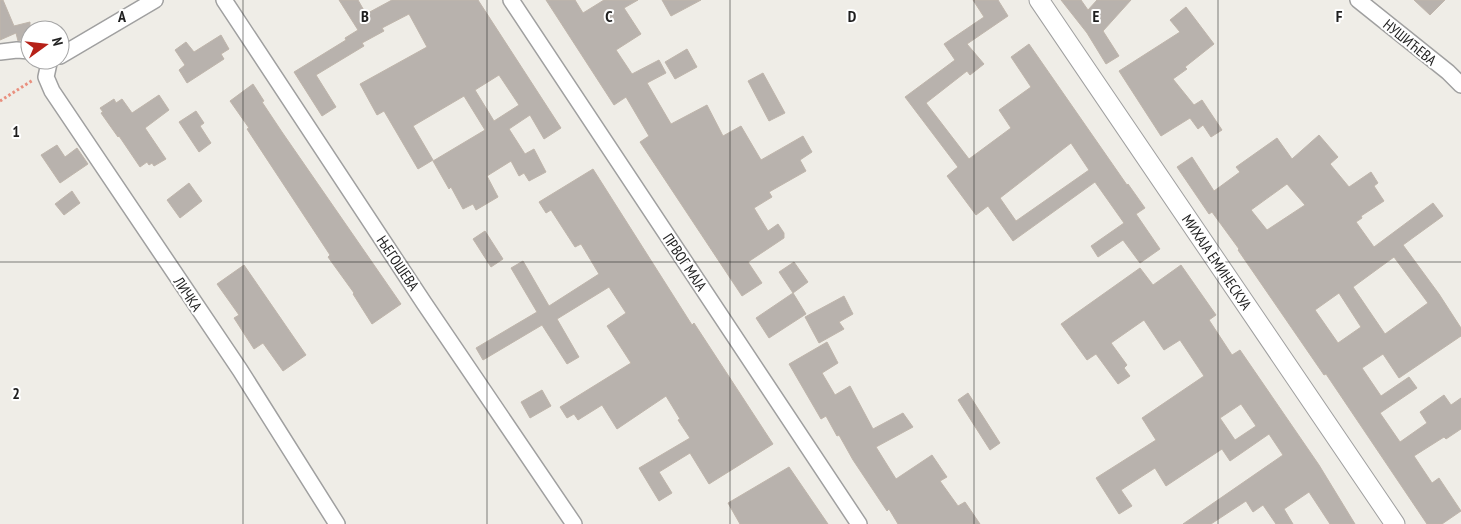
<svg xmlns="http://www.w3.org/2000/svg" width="1461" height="524" font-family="'PT Sans Narrow',sans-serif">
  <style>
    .building { fill: #b8b2ad; stroke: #bfb5ab; fill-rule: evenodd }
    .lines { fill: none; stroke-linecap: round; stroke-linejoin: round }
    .minor-casing { stroke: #a0a0a0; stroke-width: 18 }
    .tertiary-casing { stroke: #a0a0a0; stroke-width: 21 }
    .path { stroke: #e98f7e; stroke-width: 3; stroke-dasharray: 2.5 2.5; stroke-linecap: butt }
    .minor { stroke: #fff; stroke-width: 15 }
    .tertiary { stroke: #fff; stroke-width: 19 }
    .grid { fill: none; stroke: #1f1f1f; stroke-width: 1; stroke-opacity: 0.55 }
    .labels { text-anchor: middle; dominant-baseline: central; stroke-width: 4; stroke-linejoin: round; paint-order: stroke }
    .street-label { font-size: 15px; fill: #1f1f1f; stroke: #fff }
    .grid-label { font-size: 16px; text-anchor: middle; font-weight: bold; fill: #1f1f1f; stroke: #fff; stroke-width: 4; stroke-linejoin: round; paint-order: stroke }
  </style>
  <rect width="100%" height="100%" fill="#efede7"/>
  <path class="building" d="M0,0H3L14,26L30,22V37L18,41L16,33L0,40Z
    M339,0H358L366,14L392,0H478L561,128L544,139L530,115L509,129L525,154L534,149L546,172L529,181L524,173L519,176L511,161L487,176L498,197L476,210L473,204L463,209L451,187L449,189L433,161L485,130L464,96L413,126L433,160L418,169L384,111L377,115L360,84L427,47L409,14L382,28L384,31L362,43L364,46L316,75L336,107L322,116L294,72L346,40L345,38L358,30ZM499,75L519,105L494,121L475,90Z
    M546,0H575L583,13L604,0H638L624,8L641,34L616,50L632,74L659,60L666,73L647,83L671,124L707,105L723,136L741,126L761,160L803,136L812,152L800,160L806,171L769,192L772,197L754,208L768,231L778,224L784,233V238L748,262L762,283L742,296L640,142L649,136L626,97L614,105Z
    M662,0H701L671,16Z
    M973,0H998L1008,16L967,44L984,64L970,75L967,71L926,103L969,159L1011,128L999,110L1031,87L1011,57L1029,44L1127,185L1128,184L1145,208L1136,214L1160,249L1140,263L1123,240L1098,257L1091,246L1124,223L1095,182L1013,241L988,206L976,215L947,176L958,167L905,97L955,60L944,44L984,17ZM1071,143L1089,170L1016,221L1000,198Z
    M1061,0H1081L1088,10L1097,0H1131L1103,31L1119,56L1106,64L1087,33Z
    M1414,0H1445L1430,15Z
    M1186,7L1214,44L1185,67L1187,69L1173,79L1194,105L1202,100L1222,130L1211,137L1203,125L1198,129L1190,118L1161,136L1119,71L1180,32L1170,20Z
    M221,35L229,49L221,54L224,59L187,83L179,70L185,65L175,50L186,42L194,52Z
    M687,49L697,67L675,79L665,62Z
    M763,73L785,113L769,121L748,81Z
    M253,84L264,101L262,102L282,132L401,304L372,324L353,294L354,293L328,257L330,255L247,129L249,128L230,101Z
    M159,95L169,110L145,128L166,159L154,166L152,163L149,165L147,162L140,167L119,136L118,137L101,113L103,112L100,108L114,99L116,103L122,99L132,113Z
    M196,111L204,123L200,126L211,143L199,152L179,122Z
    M1319,135L1338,157L1330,164L1349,187L1371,172L1378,183L1374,186L1384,201L1361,216L1362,218L1356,222L1374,247L1433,203L1443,216L1403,245L1439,294L1461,328V336L1399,378L1383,354L1362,368L1381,396L1409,377L1417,388L1380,413L1400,442L1427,423L1420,412L1444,395L1451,405L1461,398V429L1446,439L1444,437L1414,456L1432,483L1439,478L1461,511L1442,524H1427L1326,374L1324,375L1238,250L1239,249L1212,212L1209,214L1177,167L1192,157L1214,191L1240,172L1236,167L1277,138L1292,159ZM1287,184L1305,205L1267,230L1251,210ZM1394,257L1428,303L1385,334L1353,287ZM1339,293L1361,327L1338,343L1315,310Z
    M57,145L65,157L77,148L88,164L60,183L41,155Z
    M593,169L692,325L694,323L773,444L709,484L690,453L659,472L672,493L659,501L639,468L690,438L678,420L680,419L666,396L617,429L602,405L578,420L574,414L567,418L560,407L631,363L607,326L626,313L609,287L557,319L579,357L567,364L542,325L483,360L476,348L537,312L511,268L523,261L549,306L599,274L581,244L575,247L551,210L546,213L539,202Z
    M189,183L202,201L180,218L167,200Z
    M72,191L80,203L64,215L55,204Z
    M485,231L503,259L491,267L473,239Z
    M794,262L808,282L793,293L779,272Z
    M244,265L306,355L283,371L263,343L254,349L234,318L239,315L217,284Z
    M1181,265L1216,315L1209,320L1232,355L1240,350L1319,465L1355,524H1330L1309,492L1284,509L1293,524H1276L1263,505L1253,512L1246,501L1211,524H1183L1283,455L1269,434L1230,461L1222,449L1166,486L1155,468L1121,490L1132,506L1119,514L1096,478L1156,440L1142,418L1204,376L1180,340L1164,350L1144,320L1111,343L1127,365L1124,368L1130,376L1118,384L1096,354L1087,360L1061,324L1140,268L1153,285ZM1241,404L1256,426L1235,440L1220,418Z
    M793,293L806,314L769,338L756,318Z
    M844,296L853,314L839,322L844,329L819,343L805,317Z
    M827,342L838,363L822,373L835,395L850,386L873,429L903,413L913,427L876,447L896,479L932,455L947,477L940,481L958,506L965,502L980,524H898L889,509L887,511L853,460L839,435L837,436L826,416L821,419L789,364Z
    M542,390L551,406L530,418L521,402Z
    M968,393L1000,443L990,450L958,400Z
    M789,467L828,524H740L728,503Z"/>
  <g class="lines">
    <defs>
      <path id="minor" d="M224,0L424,303L574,524
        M511,0L859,524
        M1358,0L1448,72L1461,85
        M0,52L17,50L30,51
        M60,56L155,0
        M49,63L46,77L52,91L240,370L337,524"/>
      <path id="tertiary" d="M1039,0L1395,524"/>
    </defs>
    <use href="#minor" class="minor-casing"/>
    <use href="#tertiary" class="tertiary-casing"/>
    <path class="path" d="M0,101L33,80"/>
    <use href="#minor" class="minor"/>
    <use href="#tertiary" class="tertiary"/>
  </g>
  <path class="grid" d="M243,0V524M487,0V524M730,0V524M974,0V524M1218,0V524M0,262H1461"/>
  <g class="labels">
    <g class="street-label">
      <text transform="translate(1410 42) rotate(39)">НУШИЋЕВА</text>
      <text transform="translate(685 262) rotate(56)">ПРВОГ МАЈА</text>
      <text transform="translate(1217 262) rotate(56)">МИХАЈА ЕМИНЕСКУА</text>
      <text transform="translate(398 263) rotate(56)">ЊЕГОШЕВА</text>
      <text transform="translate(188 294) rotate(56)">ЛИЧКА</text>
    </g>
  </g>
  <g class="grid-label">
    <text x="122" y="22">A</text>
    <text x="365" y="22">B</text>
    <text x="609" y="22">C</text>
    <text x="852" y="22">D</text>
    <text x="1096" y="22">E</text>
    <text x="1339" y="22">F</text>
    <text x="16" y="137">1</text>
    <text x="16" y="399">2</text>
  </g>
  <g transform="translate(45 45) rotate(75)"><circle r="24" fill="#ffffff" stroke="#a5a5a5"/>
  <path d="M0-4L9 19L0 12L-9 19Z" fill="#b62118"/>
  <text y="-8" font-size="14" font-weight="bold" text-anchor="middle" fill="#1f1f1f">N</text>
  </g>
</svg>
